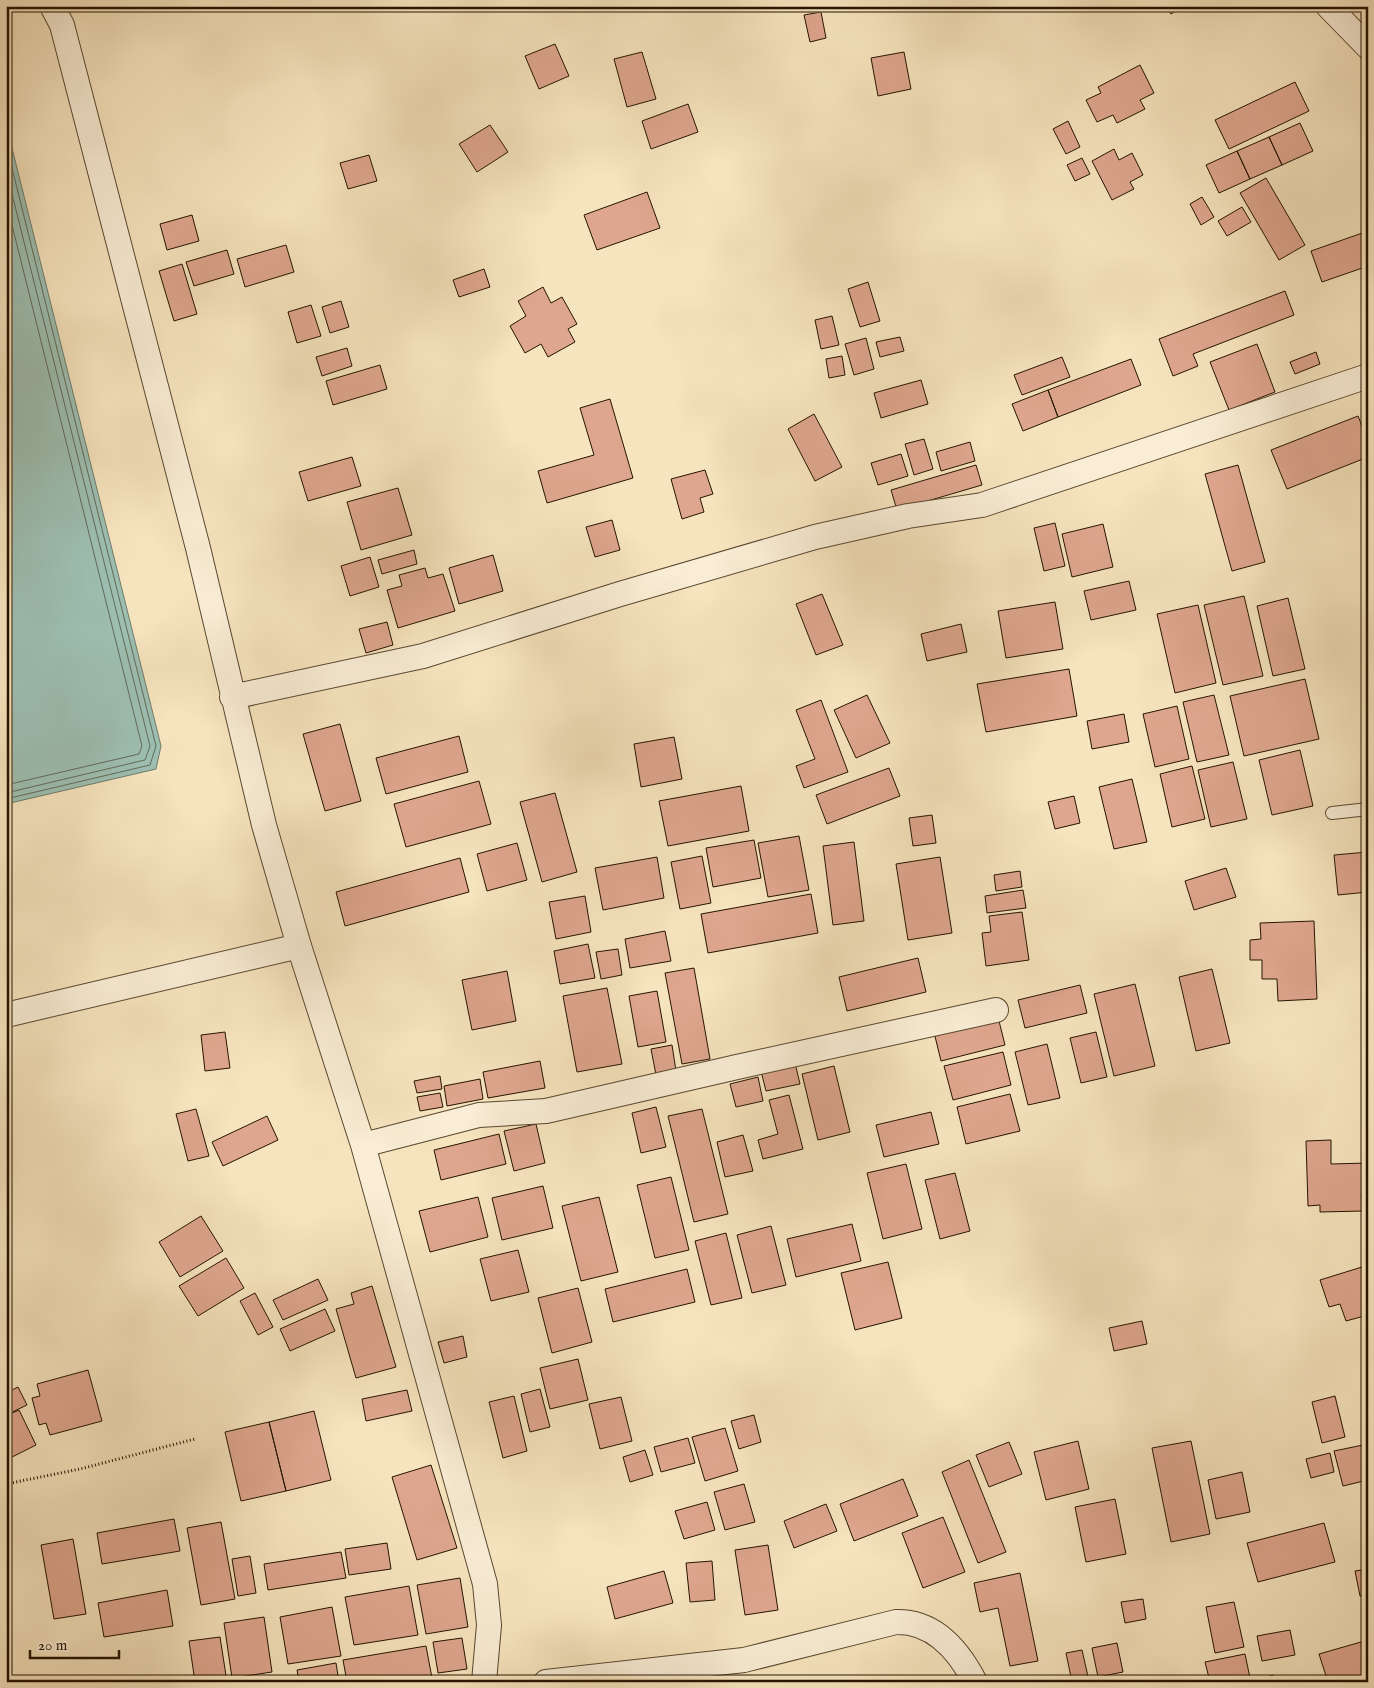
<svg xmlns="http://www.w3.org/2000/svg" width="1374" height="1688" font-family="'IM FELL English',serif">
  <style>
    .water { fill: #9dbfb2; stroke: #6d7b6b }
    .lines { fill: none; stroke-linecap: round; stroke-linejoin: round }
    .shore { stroke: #616a59; stroke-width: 1 }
    .building { fill: #dea68e; stroke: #251400 }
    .service-casing { stroke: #594830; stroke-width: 14 }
    .minor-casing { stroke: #594830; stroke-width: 26 }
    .path { stroke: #251400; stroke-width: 3; stroke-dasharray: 1 2.5; stroke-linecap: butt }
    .service { stroke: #f9edd5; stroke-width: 12 }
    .minor { stroke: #f9edd5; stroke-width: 24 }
  </style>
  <rect width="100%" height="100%" fill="#f6e4be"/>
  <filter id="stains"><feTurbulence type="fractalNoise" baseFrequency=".004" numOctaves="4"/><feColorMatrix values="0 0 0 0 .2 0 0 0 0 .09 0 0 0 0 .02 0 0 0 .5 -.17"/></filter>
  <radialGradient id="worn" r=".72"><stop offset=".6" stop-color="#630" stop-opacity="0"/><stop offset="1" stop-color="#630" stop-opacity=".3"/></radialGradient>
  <path class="water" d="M6,124L161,746L156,769L6,804Z"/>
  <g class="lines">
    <path class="shore" d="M6,144L156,746L150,765L6,799
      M6,170L150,746L145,760L6,793
      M6,201L142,746L139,754L6,785"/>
  </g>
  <path class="building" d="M1166,6H1184L1171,14Z
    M821,12L826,38L810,42L804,15Z
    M555,44L569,76L539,89L525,56Z
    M642,52L656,99L627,107L614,59Z
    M904,52L911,89L878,96L871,58Z
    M1140,65L1154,93L1140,100L1145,109L1117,123L1113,115L1097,122L1086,100L1101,93L1098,87Z
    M1295,82L1309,111L1229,149L1215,120Z
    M688,104L698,132L651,149L642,121Z
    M1068,121L1080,147L1066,154L1053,129Z
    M1300,123L1313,151L1282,165L1269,137Z
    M490,125L508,152L477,172L459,144Z
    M1269,137L1282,165L1250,179L1237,151Z
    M1114,149L1119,160L1132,153L1143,175L1130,182L1134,189L1112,200L1092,161Z
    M1237,151L1250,179L1219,193L1206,165Z
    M369,155L377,181L348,189L340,163Z
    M1082,158L1090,174L1075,181L1067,165Z
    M1266,178L1305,245L1279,260L1240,193Z
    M647,192L660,228L597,250L584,215Z
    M1202,197L1214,217L1201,225L1190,204Z
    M1242,207L1251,222L1227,236L1218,221Z
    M192,215L199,241L167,250L160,224Z
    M1368,231V266L1322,282L1311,251Z
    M286,245L294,272L245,287L237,259Z
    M227,250L234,274L194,286L186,262Z
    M182,264L197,314L174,321L159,271Z
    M484,269L490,287L459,297L453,280Z
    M868,282L880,321L860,327L848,289Z
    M543,287L551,303L562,297L577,324L568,329L575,342L548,357L541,344L525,353L510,326L526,316L518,301Z
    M1285,291L1294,315L1193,354L1198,366L1173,376L1159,339Z
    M341,301L349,327L330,333L322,307Z
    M311,305L321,336L297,343L288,312Z
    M832,316L839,345L821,349L815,320Z
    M900,337L904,351L880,357L876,342Z
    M866,338L874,369L854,375L845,344Z
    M1257,344L1275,392L1229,410L1210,362Z
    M347,348L352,366L322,376L316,357Z
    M1316,352L1320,364L1295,374L1290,362Z
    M842,356L845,375L829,378L826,359Z
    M1062,357L1070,377L1022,395L1014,375Z
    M1131,359L1141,385L1058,417L1048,390Z
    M380,365L387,389L333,405L326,381Z
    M921,380L928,404L881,418L874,393Z
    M1048,390L1058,417L1023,431L1012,404Z
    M610,399L633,478L547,503L538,471L594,455L580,408Z
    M814,414L842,467L815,481L788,429Z
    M1358,416L1368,441V457L1287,489L1271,450Z
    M924,439L933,469L914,475L905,444Z
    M970,442L975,461L941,471L936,452Z
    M901,454L908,476L878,485L871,463Z
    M352,457L361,486L308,501L299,472Z
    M976,465L982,485L897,510L891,490Z
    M1238,465L1265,562L1232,571L1205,474Z
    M705,470L713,494L700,498L704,512L682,519L671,479Z
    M398,488L412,535L361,550L347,502Z
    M612,520L620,550L595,557L586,527Z
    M1055,523L1065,566L1044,571L1034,528Z
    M1103,524L1113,567L1072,577L1062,534Z
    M414,550L417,564L382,574L378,560Z
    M493,555L503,591L459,604L449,568Z
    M370,557L379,587L350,596L341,566Z
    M425,568L428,578L443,574L455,611L398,628L387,590L402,586L399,575Z
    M1129,581L1136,610L1091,620L1084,591Z
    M822,594L843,645L816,655L796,604Z
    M1244,596L1263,676L1223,685L1204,605Z
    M1288,598L1305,669L1273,676L1257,606Z
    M1055,602L1063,649L1006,658L998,611Z
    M1198,605L1216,683L1175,693L1157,614Z
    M387,622L393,645L366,653L359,629Z
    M961,624L967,652L927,661L921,634Z
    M1069,669L1077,716L986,732L977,684Z
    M1305,679L1319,739L1244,756L1230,696Z
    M867,695L890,743L856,758L834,710Z
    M1214,695L1229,755L1197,762L1183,702Z
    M821,700L848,772L804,788L796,766L815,759L796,710Z
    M1177,706L1189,759L1155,767L1143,714Z
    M1124,714L1129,742L1092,749L1087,721Z
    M340,724L361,801L325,811L303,734Z
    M459,736L468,772L386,794L376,758Z
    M674,737L682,779L641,787L634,744Z
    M1300,750L1313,806L1272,815L1259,760Z
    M1233,762L1247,819L1211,827L1198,770Z
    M1192,766L1205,819L1172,827L1160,774Z
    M889,768L900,796L827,824L816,795Z
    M1132,779L1147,842L1114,849L1099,787Z
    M479,781L491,824L406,847L394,804Z
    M741,786L749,831L668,846L659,801Z
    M555,793L577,872L542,882L520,802Z
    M1074,796L1080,823L1055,829L1048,802Z
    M932,815L936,843L913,846L909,818Z
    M799,836L809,890L768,897L758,843Z
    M754,840L761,878L713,887L706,848Z
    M854,842L864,921L833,925L823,846Z
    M517,843L527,880L487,891L477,854Z
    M1368,852V892L1338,895L1334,855Z
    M702,856L711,903L680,909L671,862Z
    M657,857L664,898L603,910L595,868Z
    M940,857L952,933L908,940L896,864Z
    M460,858L469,892L345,926L336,892Z
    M1226,868L1236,897L1194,910L1185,881Z
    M1020,871L1022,887L996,891L994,875Z
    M1023,890L1026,908L987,913L985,896Z
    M811,894L818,933L708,953L701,914Z
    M585,896L591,932L556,939L549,902Z
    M1022,912L1029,960L986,966L982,933L991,932L989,916Z
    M1314,921L1317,999L1278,1001L1277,979H1262V960H1250V940L1261,939L1260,923Z
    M665,931L671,961L630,968L625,939Z
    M588,944L595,978L560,984L554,951Z
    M618,949L622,975L601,979L596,952Z
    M918,958L926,992L847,1011L839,977Z
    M694,968L710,1059L682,1064L665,973Z
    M1212,969L1230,1043L1196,1051L1179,977Z
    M507,971L516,1021L472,1030L462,980Z
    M1135,984L1155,1066L1114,1076L1094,994Z
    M1080,985L1087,1013L1025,1028L1018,1000Z
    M607,988L622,1064L577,1072L563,996Z
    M657,991L666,1042L638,1047L629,996Z
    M997,1013L1005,1045L941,1061L933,1028Z
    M225,1032L230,1068L205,1071L201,1035Z
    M1096,1032L1107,1077L1081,1083L1070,1038Z
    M1047,1044L1060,1098L1028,1105L1015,1052Z
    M672,1045L676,1071L656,1075L651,1049Z
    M1003,1052L1011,1085L953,1100L944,1066Z
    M540,1061L545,1088L488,1098L483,1072Z
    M795,1063L800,1084L766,1091L761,1071Z
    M834,1066L850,1132L818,1140L802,1074Z
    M440,1076L442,1089L417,1093L414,1081Z
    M758,1077L763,1101L736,1107L730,1084Z
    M480,1079L483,1099L447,1106L444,1086Z
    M440,1093L443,1107L420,1111L417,1097Z
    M1010,1094L1020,1131L966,1144L957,1107Z
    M789,1095L803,1149L763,1159L758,1140L778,1134L769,1100Z
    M656,1107L666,1147L641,1153L632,1113Z
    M196,1109L209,1156L188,1161L176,1114Z
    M702,1109L728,1214L694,1222L668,1116Z
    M931,1112L939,1144L884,1157L876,1125Z
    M267,1116L278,1140L223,1166L212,1142Z
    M536,1124L545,1163L514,1171L504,1131Z
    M499,1134L506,1164L441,1180L434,1150Z
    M743,1135L753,1171L725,1177L717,1142Z
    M1331,1140V1164L1368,1163V1194H1362L1363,1211L1320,1212V1205L1308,1206L1306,1141Z
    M906,1164L922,1229L883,1239L867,1173Z
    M955,1173L970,1231L940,1239L925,1180Z
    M671,1177L689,1250L655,1258L637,1185Z
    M543,1186L553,1228L502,1240L492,1198Z
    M478,1197L488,1237L430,1252L419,1211Z
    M599,1197L618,1272L581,1281L562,1206Z
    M201,1216L223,1251L180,1277L159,1242Z
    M852,1224L861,1261L796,1277L787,1239Z
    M771,1226L786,1285L752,1293L737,1235Z
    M726,1233L742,1298L711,1305L695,1241Z
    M518,1250L529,1292L491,1301L480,1259Z
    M226,1258L244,1288L198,1316L179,1286Z
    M888,1262L902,1318L855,1330L841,1273Z
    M1362,1267L1368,1285V1315L1346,1321L1340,1304L1329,1307L1320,1280Z
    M687,1269L695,1302L613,1322L605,1289Z
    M318,1279L328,1300L283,1320L273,1300Z
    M372,1286L396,1367L356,1378L336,1309L354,1304L351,1293Z
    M578,1288L592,1342L552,1353L538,1298Z
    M255,1293L273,1327L258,1335L240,1301Z
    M325,1309L335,1331L290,1351L280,1329Z
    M1142,1321L1147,1344L1114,1351L1109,1328Z
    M463,1336L467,1357L444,1363L438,1342Z
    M578,1359L588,1400L550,1409L540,1368Z
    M88,1370L102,1421L50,1435L46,1423L39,1425L32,1398L40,1396L37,1384Z
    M18,1387L27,1405L6,1415V1393Z
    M540,1389L550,1427L530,1432L521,1394Z
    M407,1390L412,1411L366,1421L362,1399Z
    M514,1396L527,1451L503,1458L489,1402Z
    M1335,1396L1345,1437L1322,1443L1312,1402Z
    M621,1397L632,1441L600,1449L589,1404Z
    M19,1410L36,1445L6,1460V1416Z
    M314,1411L331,1480L286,1491L269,1422Z
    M754,1415L761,1442L739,1449L731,1421Z
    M269,1422L286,1491L241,1501L225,1432Z
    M725,1428L738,1471L705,1481L692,1437Z
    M688,1438L695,1463L661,1472L654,1447Z
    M1078,1441L1089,1489L1046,1500L1034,1452Z
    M1191,1441L1210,1534L1171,1542L1152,1448Z
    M1009,1442L1022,1474L989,1487L976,1455Z
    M1368,1444V1480L1343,1486L1334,1451Z
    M645,1450L653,1475L630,1482L623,1457Z
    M1330,1453L1334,1472L1311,1478L1306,1459Z
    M969,1460L1006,1552L978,1563L942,1472Z
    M431,1465L457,1548L417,1560L392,1477Z
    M1242,1472L1250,1512L1216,1519L1208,1480Z
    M903,1479L918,1516L854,1541L840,1504Z
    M744,1484L755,1522L725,1530L714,1492Z
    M1115,1499L1126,1554L1086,1562L1075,1507Z
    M707,1502L715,1530L684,1539L675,1511Z
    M826,1504L837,1531L794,1548L784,1521Z
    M943,1517L965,1572L923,1588L902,1533Z
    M174,1519L180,1551L102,1564L97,1533Z
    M221,1522L235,1599L201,1605L187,1528Z
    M1324,1523L1335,1562L1258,1582L1247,1543Z
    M73,1539L86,1614L54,1619L41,1545Z
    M387,1543L391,1569L349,1575L345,1549Z
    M768,1545L778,1610L745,1615L735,1550Z
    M341,1552L346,1578L268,1590L264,1564Z
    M250,1556L256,1593L238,1596L232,1559Z
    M712,1561L715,1600L690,1602L686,1563Z
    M1368,1569V1595L1360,1596L1355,1571Z
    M664,1571L673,1603L615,1619L607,1587Z
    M1020,1573L1038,1661L1010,1666L998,1608L980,1612L974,1583Z
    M460,1578L468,1627L426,1634L417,1585Z
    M409,1586L418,1635L354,1645L345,1597Z
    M167,1590L173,1626L104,1637L98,1603Z
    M1143,1599L1146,1619L1125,1623L1121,1602Z
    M1234,1602L1244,1647L1215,1653L1206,1607Z
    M332,1607L341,1656L288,1664L280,1617Z
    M264,1617L272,1672L232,1678L224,1623Z
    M1290,1630L1295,1655L1262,1661L1257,1636Z
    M220,1637L227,1682H195L189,1641Z
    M462,1638L467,1669L438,1673L433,1642Z
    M1368,1640V1682H1353L1352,1680L1345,1682H1328L1319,1654Z
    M1117,1643L1123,1672L1098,1677L1092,1648Z
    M426,1646L432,1678L410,1682H347L343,1660Z
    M1082,1650L1089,1681L1072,1682L1066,1653Z
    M1245,1654L1250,1678L1233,1682H1210L1205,1662Z
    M336,1663L339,1682H299L297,1670Z
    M1273,1675L1275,1682H1252Z"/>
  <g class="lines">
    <defs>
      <path id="service" d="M1332,813L1368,809"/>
      <path id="minor" d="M52,6L62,25L198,548L264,825L299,946L363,1145L485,1584L489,1625L484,1682
        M1328,6L1368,47
        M232,697L423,656L620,594L815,537L908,516L982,505L1368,376
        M6,1015L299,946
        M363,1145L479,1115L546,1111L737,1067L996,1010
        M546,1682L744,1660L896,1622C934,1621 959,1651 975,1682"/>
    </defs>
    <use href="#service" class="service-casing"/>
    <use href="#minor" class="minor-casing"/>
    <path class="path" d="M6,1484L80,1469L195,1439"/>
    <use href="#service" class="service"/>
    <use href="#minor" class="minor"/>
  </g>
  <rect width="1374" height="1688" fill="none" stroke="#f6e4be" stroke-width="25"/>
  <rect x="8" y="8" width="1359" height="1673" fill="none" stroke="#251400" stroke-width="2.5"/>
  <rect x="12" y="12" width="1349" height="1663" fill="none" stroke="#251400"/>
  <path d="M30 1650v8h89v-8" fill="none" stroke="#251400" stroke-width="2.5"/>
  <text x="38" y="1650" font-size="15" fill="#251400" stroke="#f9edd5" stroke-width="4" paint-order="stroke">20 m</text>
  <rect width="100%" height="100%" filter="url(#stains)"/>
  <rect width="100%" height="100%" fill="url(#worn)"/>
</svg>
